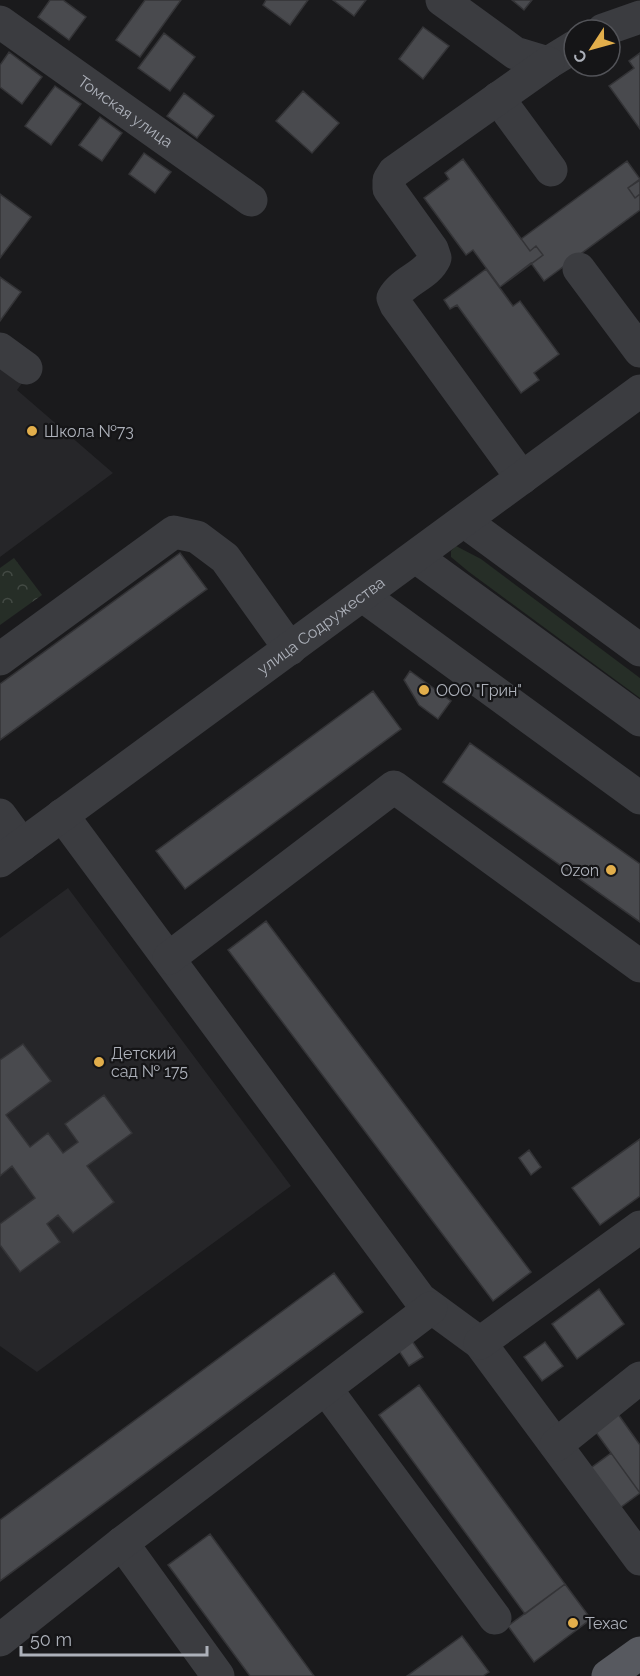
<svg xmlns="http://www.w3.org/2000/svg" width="640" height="1676" font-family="Raleway,sans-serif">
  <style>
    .built { fill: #262629 }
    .green { fill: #262e27 }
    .park { fill: url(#park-crowns) }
    .building { fill: #494a4e; stroke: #343437; stroke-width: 1.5 }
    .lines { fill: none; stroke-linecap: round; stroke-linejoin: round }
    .minor { stroke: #3b3c40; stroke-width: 33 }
    .major { stroke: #57595f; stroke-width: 33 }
    .poi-dot { fill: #e2ae4b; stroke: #151517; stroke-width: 2 }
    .labels { text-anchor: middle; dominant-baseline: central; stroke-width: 4.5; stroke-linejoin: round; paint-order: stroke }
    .street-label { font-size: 16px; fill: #adb1ba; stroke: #151517 }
    .poi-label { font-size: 16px; fill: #adb1ba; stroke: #151517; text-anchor: start }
  </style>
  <defs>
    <pattern id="park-crowns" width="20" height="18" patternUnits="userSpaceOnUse" patternTransform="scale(1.5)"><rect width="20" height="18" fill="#262e27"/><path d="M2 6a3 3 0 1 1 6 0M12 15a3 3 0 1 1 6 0" fill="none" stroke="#434a44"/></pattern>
  </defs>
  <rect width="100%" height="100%" fill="#1a1a1c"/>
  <path class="built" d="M0,361L25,379L17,390L113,473L0,557Z
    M68,888L291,1186L37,1372L0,1346V938Z"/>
  <path class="green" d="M456,546L481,559L640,678V698L469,572L451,557V551Z"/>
  <path class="park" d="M14,558L42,595L0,625V568Z"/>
  <path class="building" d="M50,0H63L86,17L69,40L38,17Z
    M145,0H181L140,57L116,40Z
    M266,0H308L290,25L263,5Z
    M333,0H366L354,16Z
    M512,0H532L524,10Z
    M423,27L449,46L423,79L399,59Z
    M164,33L195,57L170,91L138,68Z
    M9,52L42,77L22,104L0,87V65Z
    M640,53V129L609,86L634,68L629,61Z
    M55,86L81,104L51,145L25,126Z
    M303,91L339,123L312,153L276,121Z
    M184,93L214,116L197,138L167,116Z
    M100,117L122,133L102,161L79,145Z
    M144,153L171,172L155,193L129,174Z
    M463,159L521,239L627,161L640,179L628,188L635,198L640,194V210L544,281L531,263L500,287L473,250L466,255L424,198L449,179L445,173Z
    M463,159L530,251L536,246L543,255L500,287L473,250L466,255L424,198L449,179L445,173Z
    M640,180V194L635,198L628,188Z
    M0,194L31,217L0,258Z
    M486,269L513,306L520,301L559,354L534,373L539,380L521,393L457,305L450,309L444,300Z
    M0,277L21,292L0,321Z
    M180,553L207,589L0,740V684Z
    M410,671L451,701L438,719L419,705L404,680Z
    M373,691L401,729L185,889L156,851Z
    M470,743L640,864V922L443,782Z
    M266,921L531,1272L493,1301L228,950Z
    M23,1044L51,1081L6,1115L30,1147L48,1133L63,1153L78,1142L65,1124L104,1095L132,1133L87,1166L114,1202L73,1233L58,1215L47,1224L60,1242L20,1272L0,1245V1224L35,1198L12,1166L0,1176V1060Z
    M640,1139V1196L600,1225L572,1188Z
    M529,1150L541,1167L531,1175L519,1158Z
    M334,1273L363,1312L0,1581V1520Z
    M599,1289L624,1324L577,1359L552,1324Z
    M412,1341L423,1357L409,1366L399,1351Z
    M545,1342L563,1366L542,1381L524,1357Z
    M419,1385L565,1584L525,1614L379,1415Z
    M613,1407L640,1445V1493L613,1513L584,1473L611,1453L590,1424Z
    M613,1407L640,1445V1493L590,1424Z
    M210,1534L314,1676H250L168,1565Z
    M565,1584L591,1619L534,1662L508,1626Z
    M462,1636L489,1672L483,1676H407Z"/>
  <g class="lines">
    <g class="minor">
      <path d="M442,0L515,53L548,63L574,47"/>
      <path id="s1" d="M0,22L251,200"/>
      <path d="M603,30L640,17"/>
      <path d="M498,98L551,170"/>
      <path d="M579,269L640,351"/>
      <path d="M0,349L26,368"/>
      <path d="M522,478L396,305L393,298C403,280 427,276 435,258L432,249L389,189V180L394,172L548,63"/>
      <path d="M464,521L640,650"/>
      <path d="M416,557L640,720"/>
      <path d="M363,596L640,798"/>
      <path d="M0,659L174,532L197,537L225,558L290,649"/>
      <path d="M0,815L22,845"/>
      <path d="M62,815L420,1299L480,1343L640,1559"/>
      <path id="s2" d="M0,861L640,391"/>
      <path d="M169,958L394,787L640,966"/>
      <path d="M480,1343L640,1227"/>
      <path d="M326,1389L495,1618"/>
      <path d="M556,1445L640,1378"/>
      <path d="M122,1543L218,1676"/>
      <path d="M0,1640L122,1543L431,1308"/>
    </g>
    <path class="major" d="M608,1676L640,1653"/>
  </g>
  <g class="poi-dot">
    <circle cx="32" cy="431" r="6"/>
    <circle cx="424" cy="690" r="6"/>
    <circle cx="611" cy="870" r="6"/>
    <circle cx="99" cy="1062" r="6"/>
    <circle cx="573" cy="1623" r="6"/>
  </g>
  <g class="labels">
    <g class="street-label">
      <text stroke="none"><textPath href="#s1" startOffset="154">Томская улица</textPath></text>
      <text stroke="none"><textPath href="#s2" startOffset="398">улица Содружества</textPath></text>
    </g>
    <g class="poi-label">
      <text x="44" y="431">Школа №73</text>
      <text x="436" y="690">ООО "Грин"</text>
      <text x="599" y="870" text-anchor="end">Ozon</text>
      <text x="111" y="1053">Детский<tspan x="111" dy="18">сад № 175</tspan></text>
      <text x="585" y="1623">Техас</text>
    </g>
  </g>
  <g transform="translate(592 48) rotate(234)"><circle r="28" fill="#151517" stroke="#525358" stroke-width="1.5"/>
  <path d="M0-4.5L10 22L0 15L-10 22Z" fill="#e2ae4b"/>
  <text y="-9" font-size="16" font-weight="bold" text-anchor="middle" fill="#adb1ba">С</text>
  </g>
  <path d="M21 1646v9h186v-9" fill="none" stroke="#adb1ba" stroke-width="3"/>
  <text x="30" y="1646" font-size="18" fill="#adb1ba" stroke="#151517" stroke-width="4.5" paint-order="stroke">50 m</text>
</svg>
